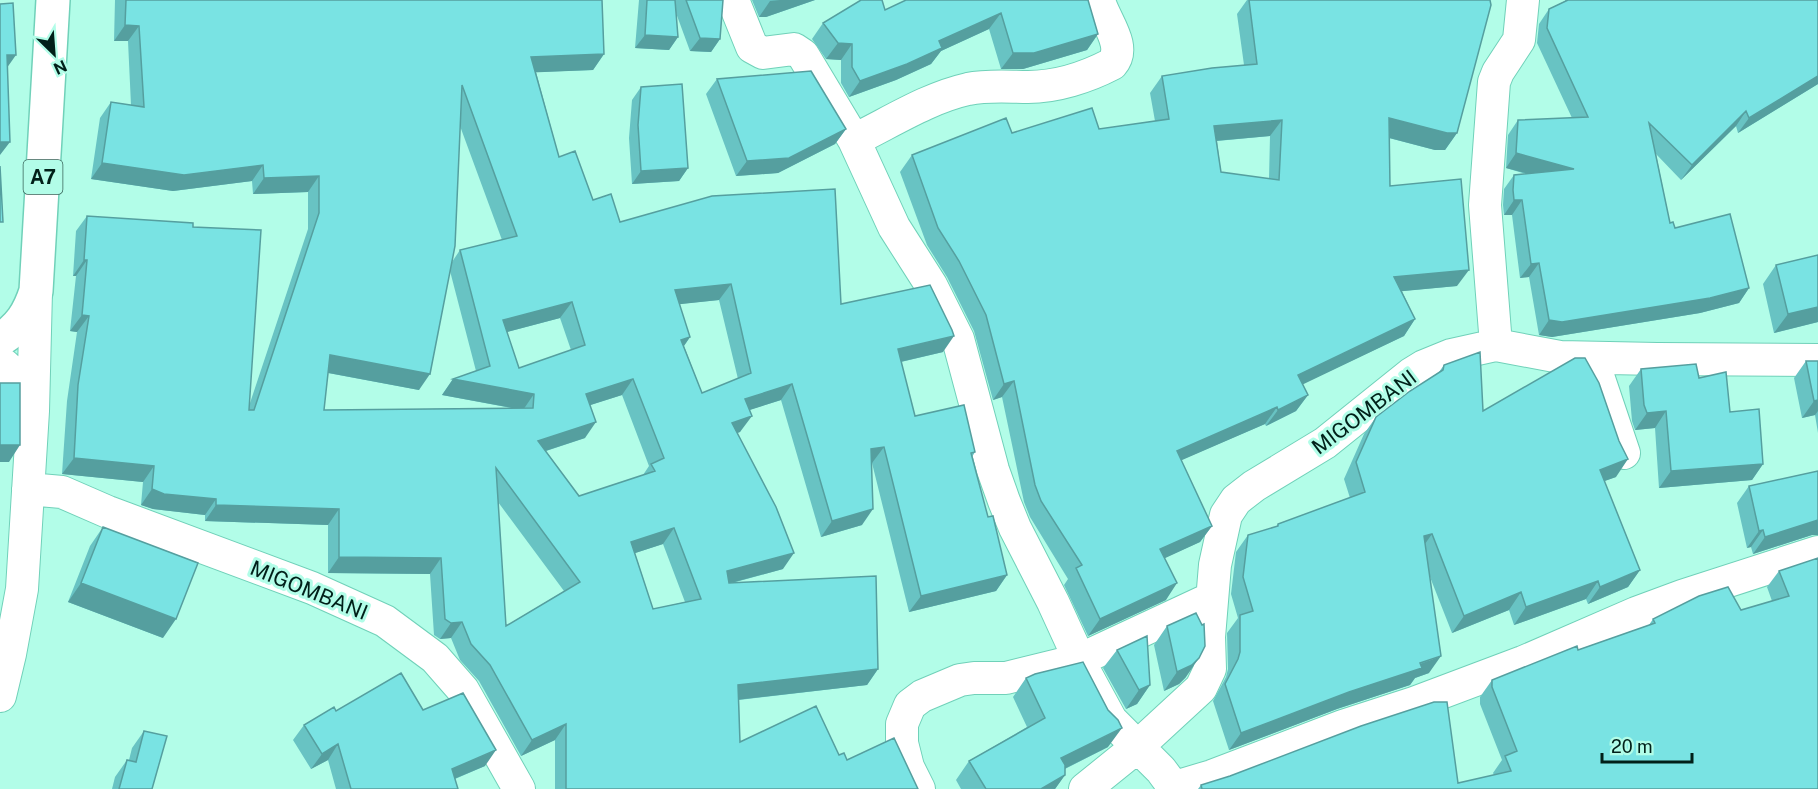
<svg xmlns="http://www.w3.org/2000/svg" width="1818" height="789" font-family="'Public Sans',sans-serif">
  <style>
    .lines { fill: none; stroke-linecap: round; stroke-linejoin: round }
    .minor-casing { stroke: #70d1b9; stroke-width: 34 }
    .trunk-casing { stroke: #70d1b9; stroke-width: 36 }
    .minor { stroke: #fff; stroke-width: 32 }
    .trunk { stroke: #fff; stroke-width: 33 }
    .wall { fill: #68c3c3; fill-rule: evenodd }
    .shaded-wall { fill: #559f9f }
    .building { fill: #79e3e3; stroke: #559f9f; stroke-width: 1.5; fill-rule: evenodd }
    .labels { text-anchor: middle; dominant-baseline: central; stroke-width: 6; stroke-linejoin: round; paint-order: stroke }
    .shield { fill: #b2fde8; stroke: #366257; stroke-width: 1.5 }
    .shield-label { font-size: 20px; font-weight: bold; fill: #012019 }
    .street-label { font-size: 21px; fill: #012019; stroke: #b2fde8 }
  </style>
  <rect width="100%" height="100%" fill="#b2fde8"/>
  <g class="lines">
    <defs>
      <path id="minor" d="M733,0L752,47L763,53L794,49L803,55L854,140L894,227L931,285L958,339L993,470L1004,501L1015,528L1053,602L1086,674L1111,720L1161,770L1175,789
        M854,140C891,122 928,98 968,89C988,85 1008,87 1028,87C1056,87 1087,77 1112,64C1128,46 1103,19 1099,0
        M1496,345L1485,205L1494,82L1498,72L1519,40L1523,0
        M1592,358L1624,453
        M0,362C17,373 25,393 33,411L36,291
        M28,489L62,492L108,512L312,588L385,621L435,658L463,690L519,789
        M0,696L10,654L22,589L33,411
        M1175,787L1212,776L1343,726L1414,703L1523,662L1636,613L1682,596L1818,552
        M919,789L908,767L902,743V724L910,705L922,696L960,680L974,678H1006L1079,660L1212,598
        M1085,789L1137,747L1201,688L1210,669L1209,637L1215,565L1226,515L1236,500L1254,486L1325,443L1411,374L1424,366L1451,355L1496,345L1560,357L1657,359L1818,360"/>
      <path id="trunk" d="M0,340C20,327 29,313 36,291L53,0"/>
    </defs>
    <use href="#minor" class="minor-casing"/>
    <use href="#trunk" class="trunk-casing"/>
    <use href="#minor" class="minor"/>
    <use href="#trunk" class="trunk"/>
  </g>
  <path class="wall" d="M115,0H602L604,54L593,70L536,72L559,157L593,200L620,222L841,304L943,352L901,362L915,416L975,452L972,457L988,517L1007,575L996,591L909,612L872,463L862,525L821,537L781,400L749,410L740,432L737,433L783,569L732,583L878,669L867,685L739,700L740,742L839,755L847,760L918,789H555V740L521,756L479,681L460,660L451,638L440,639L434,635L430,574L328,573V525L205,521V515L153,509L141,505L143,482L62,474L67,401L77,332L70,331L76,276H73L76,231L87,216L193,227L249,406L308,229V192L253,194L252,181L173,191L91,179L100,118L111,102L131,105L128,41H114ZM460,126L502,240L460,250L452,262ZM450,271L476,371L453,379L442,395L512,408L324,410L328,373L419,390ZM719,300L738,379L702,393L684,346L690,337L679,304ZM560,318L571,350L519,368L507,332ZM622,395L649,466L643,475L579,496L546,451L585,438L590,405ZM498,502L564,591L506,626ZM663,544L685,602L653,609L635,553Z
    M639,0H723L720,39L711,52L690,51L676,13L678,37L669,50L635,48Z
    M752,0H815L766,17H759Z
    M1088,0L1098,34L1087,50L1023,69H1001L989,29L941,51L931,64L896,80L849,97L841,83V60L826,59L812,39L823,23L885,10Z
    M1247,0H1490L1457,133L1445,150H1435L1389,138L1390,186L1457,286L1402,291L1415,319L1404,336L1302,384L1308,395L1296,411L1266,426L1265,424L1181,460L1212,526L1200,542L1164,558L1166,600L1088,636L1064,585L1068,579L1030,517L1024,502L1002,397L993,400L974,331L947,277L927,245L900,172L912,155L1012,133L1099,129L1155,121L1150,93L1162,76L1244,65L1237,14ZM1270,136L1269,179L1221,172L1217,141Z
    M1565,0H1818V84L1738,133L1736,126L1681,180L1656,154L1670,223L1675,228L1749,288L1739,303L1700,313L1552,337L1539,335L1529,277L1520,278L1512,215H1504L1503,205L1504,189L1514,175L1526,174L1506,168L1508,135L1518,120L1572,118L1537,43L1539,24L1549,9L1565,1Z
    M717,79L846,129L835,144L778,173L736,176L706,94Z
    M641,87L688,168L679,181L632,184L629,138L632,100Z
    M1818,255V322L1774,333L1763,284L1776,265Z
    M1806,361H1818V433L1815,415L1802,418L1794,378Z
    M1444,365L1483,411L1616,477L1604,481L1640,570L1628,587L1588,604L1586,599L1514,625L1509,610L1452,633L1430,577L1429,673L1415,678L1410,685L1337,709L1229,750L1213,701L1226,677L1228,669L1227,633L1238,618L1231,594L1236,552L1248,535L1276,527L1278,524L1350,498L1344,479L1364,434L1376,417L1439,372Z
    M1641,369L1699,378L1730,412L1763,464L1752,480L1659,488L1655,428L1635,430L1632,421L1629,386Z
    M1818,471V535H1812L1753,554L1751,547L1747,548L1737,503L1749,486Z
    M103,527L163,638L68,602L90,546Z
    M1818,558V789H1198L1201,785L1458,783L1494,775L1493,773L1502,760L1480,704V697L1492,680L1649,625L1653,619L1741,610L1772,601L1767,587L1779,571Z
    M1167,626L1186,677L1179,684L1164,691L1154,645Z
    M1117,650L1150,685L1137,704L1126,709L1103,668Z
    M1026,678L1108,747L1065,769V775L1055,789H961L956,780L969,761L1027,727L1013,697Z
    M423,710L485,766L455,779L458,789H336L328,760L311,769L293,740L304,725L336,711Z
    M144,731L152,789H112L115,777L127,760H129L132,748Z"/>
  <path class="shaded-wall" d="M780,0H815L766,17H759L770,1Z
    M1001,13L989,29L941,51L931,64L896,80L849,97L860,81L939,41Z
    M125,25L139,26L128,41H114Z
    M1098,34L1087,50L1023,69H1001L1013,53Z
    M645,35L678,37L669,50L635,48Z
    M700,38L720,39L711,52L690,51Z
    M838,43L852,44L841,60L826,59Z
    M604,54L593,70L520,73L531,57Z
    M7,55H16L4,72Z
    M1818,76V84L1738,133L1749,118Z
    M1746,111L1736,126L1681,180L1692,165Z
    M1389,118L1457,133L1445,150H1435L1378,135Z
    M1282,120L1270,136L1203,142L1214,126Z
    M846,129L835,144L778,173L736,176L747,161Z
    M0,142H10L0,155Z
    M1516,153L1574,169L1564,183L1506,168Z
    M102,163L263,165L252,181L173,191L91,179Z
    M688,168L679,181L632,184L641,171Z
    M319,176L308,192L253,194L264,178Z
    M1514,200H1522L1512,215H1504Z
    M84,260H87L76,276H73Z
    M1539,263L1529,277L1520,278L1531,264Z
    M1469,270L1457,286L1383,293L1394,277Z
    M731,284L719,300L663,306L675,290Z
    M1749,288L1739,303L1700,313L1552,337L1539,335L1549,320Z
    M572,302L560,318L492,336L503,320Z
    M1818,307V322L1774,333L1788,314Z
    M82,315L89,316L77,332L70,331Z
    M1415,319L1404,336L1287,392L1298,375Z
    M954,336L943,352L887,365L898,349Z
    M690,337L679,353L681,340Z
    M330,355L430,374L419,390L318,371Z
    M453,379L534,394L523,410L442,395Z
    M633,379L622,395L575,410L586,394Z
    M1014,381L1002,397L993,400L1004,384Z
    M792,384L781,400L734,415L745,399Z
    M1308,395L1296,411L1266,426L1278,410Z
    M1818,400V411L1815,415L1802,418L1814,401Z
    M1277,407L1265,424L1166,467L1177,451Z
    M1666,411L1655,428L1635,430L1647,413Z
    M752,416L740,432L721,439L732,423Z
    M596,422L585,438L527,457L538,441Z
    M0,445H20L9,462H0Z
    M884,447L872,463L860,465L871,449Z
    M74,458L154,466L143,482L62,474Z
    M1628,459L1616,477L1588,487L1600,470Z
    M1763,464L1752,480L1659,488L1671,471Z
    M152,489L216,499L205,515L153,509L141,505Z
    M216,505L339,509L328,525L205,521Z
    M873,509L862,525L821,537L832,521Z
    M1818,520V535H1812L1753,554L1765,537Z
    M1212,526L1200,542L1148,566L1160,549Z
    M674,528L663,544L620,558L631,542Z
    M1763,530L1751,547L1747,548L1759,531Z
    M1432,534L1420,551L1424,536Z
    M794,553L783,569L716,587L727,571Z
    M339,557L441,558L430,574L328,573Z
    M1640,570L1628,587L1588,604L1600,587Z
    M1007,575L996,591L909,612L921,596Z
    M1598,581L1586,599L1514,625L1526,607Z
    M81,583L176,619L163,638L68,602Z
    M1177,583L1166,600L1088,636L1100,619Z
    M1521,592L1509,610L1452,633L1464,616Z
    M462,622L451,638L440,639L451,623Z
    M1441,656L1429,673L1415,678L1410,685L1337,709L1229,750L1241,733Z
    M1199,658L1186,677L1179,684L1164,691L1177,672Z
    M878,669L867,685L727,701L738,685Z
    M1150,685L1137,704L1126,709L1139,690Z
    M566,724L555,740L521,756L532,740Z
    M1122,728L1108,747L1048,777L1061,758Z
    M338,744L328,760L311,769L322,754Z
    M496,750L485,766L442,784L452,769Z
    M1065,775L1055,789H1041Z"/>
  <path class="building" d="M126,0H602L604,54L531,57L559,157L575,151L593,200L611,194L620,222L712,196L835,189L841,304L930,285L952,330L954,336L898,349L915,416L964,405L975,452L971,453L988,517L993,516L1007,575L921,596L884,447L871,449L873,509L832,521L792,384L745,399L752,416L732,423L776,507L794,553L727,571L729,583L876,576L878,669L738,685L740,742L816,706L839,755L844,753L847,760L894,738L918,789H566V724L532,740L490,665L471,644L462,622L451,623L445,619L441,558L339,557V509L216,505V499L164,494L152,489L154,466L74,458L78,385L89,316L82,315L87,260H84L87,216L193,223V227L261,230L249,410H254L319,213V176L264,178L263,165L184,175L102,163L111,102L144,107L139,26L125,25ZM462,85L517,236L460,250L490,366L453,379L534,394L533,408L324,410L330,355L430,374L455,246ZM731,284L751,373L702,393L681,340L690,337L675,290ZM572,302L585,345L519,368L503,320ZM633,379L664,458L651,464L655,471L579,496L538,441L596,422L586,394ZM496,468L580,582L506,626ZM674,528L701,599L653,609L631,542Z
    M647,0H675L678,37L645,35Z
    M686,0H723L720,39L700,38Z
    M861,0H882L885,10L906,0H1088L1098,34L1034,53H1013L1001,13L939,41L942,48L907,64L860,81L852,67V44L838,43L823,23Z
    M1249,0H1490L1491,5L1457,133H1447L1389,118L1390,186L1461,179L1469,270L1394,277L1415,319L1298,375L1308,395L1278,410L1277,407L1177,451L1212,526L1160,549L1177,583L1100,619L1076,568L1082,565L1041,501L1035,485L1014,381L1004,384L986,315L959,261L938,228L912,155L1006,118L1012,133L1092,108L1099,129L1169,119L1162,76L1212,68L1257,64ZM1282,120L1279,180L1221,172L1214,126Z
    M1568,0H1818V76L1749,118L1746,111L1692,165L1649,123L1670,223L1673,222L1675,228L1730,214L1749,288L1710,298L1562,322L1549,320L1539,263L1531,264L1522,200H1514L1513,190L1514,175L1574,169L1516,153L1518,120L1588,117L1547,28L1549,9Z
    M13,3L16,55H7L10,142H0V4Z
    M811,71L846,129L789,158L747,161L717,79Z
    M682,84L688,168L641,171L638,125L641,87Z
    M0,166L3,222H0Z
    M1818,255V307L1788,314L1776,265Z
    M1480,352L1483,411L1575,358H1585L1599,383L1619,441L1628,459L1600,470L1640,570L1600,587L1598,581L1526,607L1521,592L1464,616L1432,534L1424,536L1441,656L1420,663L1422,668L1349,692L1241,733L1225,684L1238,659L1240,652V615L1253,611L1243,577L1248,535L1278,526V524L1365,492L1356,462L1376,417L1410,391L1443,370L1444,365Z
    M1806,361H1818V400L1814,401Z
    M1696,364L1699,378L1726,372L1730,412L1759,409L1763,464L1671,471L1666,411L1647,413L1644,405L1641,369Z
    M0,383H20V445H0Z
    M1818,471V520L1765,537L1763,530L1759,531L1749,486Z
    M103,527L198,563L176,619L81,583Z
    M1818,558V789H1202L1201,785L1230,776L1361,726L1434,702H1447L1458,783L1511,771L1505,756L1517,751L1492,687V680L1577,646L1578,650L1655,623L1653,619L1699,596L1728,587L1741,610L1789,596L1779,571Z
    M1196,613L1202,625L1204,624L1205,646L1199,658L1192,665L1177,672L1167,626Z
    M1147,636L1150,685L1139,690L1117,650Z
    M1083,662L1108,710L1118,720L1122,728L1061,758L1065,765V775L1041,789H986L969,761L1045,718L1026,678L1035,674Z
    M401,673L423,710L463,693L496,750L452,769L458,789H351L338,744L322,754L304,725L334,707L336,711Z
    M144,731L167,736L152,789H119L127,760L136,762Z"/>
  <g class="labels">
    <rect class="shield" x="23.5" y="160" width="39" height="34" rx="4.5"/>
    <g class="shield-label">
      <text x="43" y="177">A7</text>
    </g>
    <g class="street-label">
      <text transform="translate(1364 412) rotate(-37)">MIGOMBANI</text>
      <text transform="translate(309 590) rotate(22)">MIGOMBANI</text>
    </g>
  </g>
  <g transform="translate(54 54) rotate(155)" stroke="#b2fde8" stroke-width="4.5" paint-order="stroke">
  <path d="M0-4.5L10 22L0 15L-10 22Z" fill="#012019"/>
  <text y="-9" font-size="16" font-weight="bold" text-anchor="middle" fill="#012019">N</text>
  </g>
  <path d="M1602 753v9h90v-9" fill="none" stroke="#012019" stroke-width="3"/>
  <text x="1611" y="753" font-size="18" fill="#012019" stroke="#b2fde8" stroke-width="4.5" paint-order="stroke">20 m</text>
</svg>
